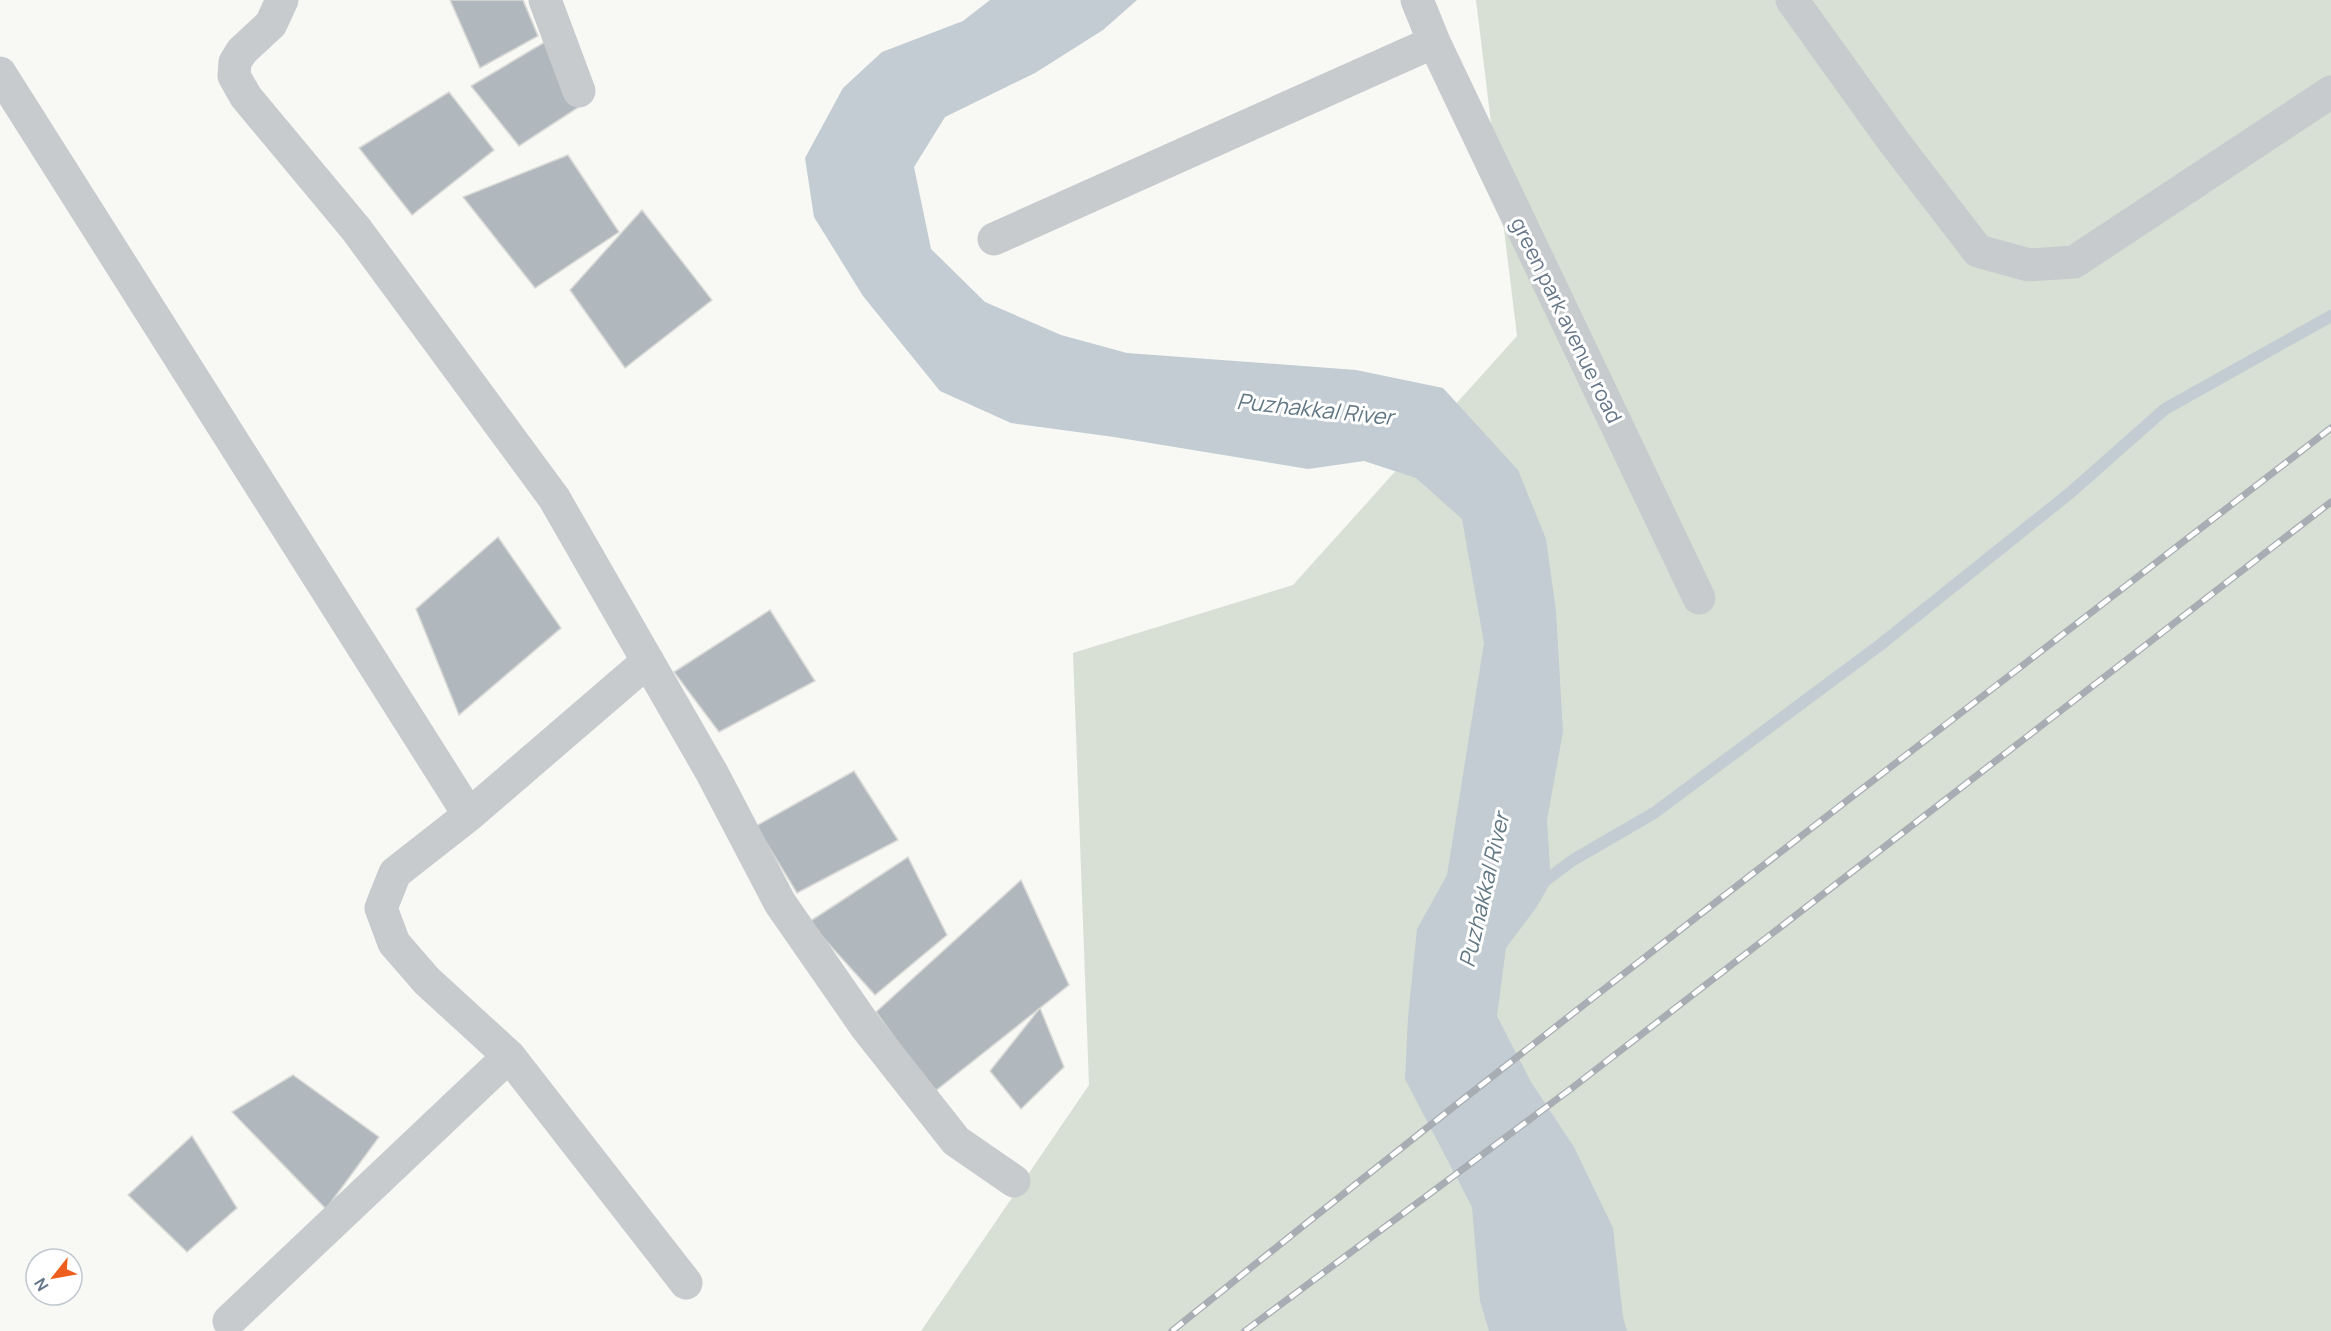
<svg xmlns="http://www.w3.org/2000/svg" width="2331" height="1331" font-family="Manrope,sans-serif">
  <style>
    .green { fill: #d8e0d5 }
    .water { fill: #c2ccd2 }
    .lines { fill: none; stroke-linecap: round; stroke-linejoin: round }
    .stream { stroke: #c2ccd2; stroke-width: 12 }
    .building { fill: #b0b8be; stroke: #d9dad7; stroke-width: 1.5 }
    .minor { stroke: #c7cbce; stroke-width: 33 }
    .rail-casing { stroke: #a7adb3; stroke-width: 7 }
    .rail { stroke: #fff; stroke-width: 4.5; stroke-dasharray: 14; stroke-linecap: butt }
    .labels { text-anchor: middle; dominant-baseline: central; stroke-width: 6; stroke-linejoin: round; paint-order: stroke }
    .street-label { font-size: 21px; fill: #657688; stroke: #fff }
    .water-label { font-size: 22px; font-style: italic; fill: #617783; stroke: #fff }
  </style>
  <rect width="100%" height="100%" fill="#f8f8f5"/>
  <path class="green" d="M1476,0H2331V1331H921L1089,1085L1073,653L1293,585L1517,336Z"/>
  <path class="water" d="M990,0H1137L1103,30L1035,73L945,117L914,167L931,249L985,302L1061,335L1127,353L1356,370L1443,388L1518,470L1546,539L1556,611L1563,732L1547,820L1551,882L1536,908L1506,948L1497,1016L1531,1082L1574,1147L1613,1228L1623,1317L1627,1331H1489L1480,1301L1472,1207L1405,1079L1408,1017L1417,929L1447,875L1484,643L1462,519L1416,478L1364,461L1308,469L1114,437L1011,423L940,391L863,296L814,217L805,158L843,88L882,52L963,21Z"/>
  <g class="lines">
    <path class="stream" d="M1538,886L1573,860L1654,813L1880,645L2070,493L2165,409L2331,316"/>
  </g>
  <path class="building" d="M450,0H523L538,36L480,68Z
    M555,36L585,103L519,146L471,86Z
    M449,92L494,150L412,215L359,148Z
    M568,155L619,232L535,288L463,197Z
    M642,210L712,300L625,368L570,290Z
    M498,537L561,628L459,715L416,609Z
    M770,610L815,681L719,732L674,672Z
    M854,771L898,840L797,893L756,826Z
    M908,857L947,935L875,995L809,922Z
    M1021,880L1069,985L934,1092L876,1012Z
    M1040,1008L1064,1067L1021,1109L990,1071Z
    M293,1075L379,1137L326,1209L232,1112Z
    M192,1136L237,1208L187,1252L128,1195Z"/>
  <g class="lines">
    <path class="minor" d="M282,0L271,24L242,51L235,62L234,76L246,97L356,229L554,498L712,773L780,903L866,1027L956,1141L1014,1181
      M545,0L579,91
      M1792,0L1894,142L1978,251L2029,265L2074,262L2331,92
      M1434,42L1699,598
      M0,73L469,815
      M994,239L1434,42L1417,0
      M648,661L469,815L395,873L381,908L394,943L427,981L509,1056L686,1283
      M229,1321L509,1056"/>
    <defs>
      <path id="rail" d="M1172,1331C1553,1024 1943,727 2331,428
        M1245,1331L1572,1088L2331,502"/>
    </defs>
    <use href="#rail" class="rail-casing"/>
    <use href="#rail" class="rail"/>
  </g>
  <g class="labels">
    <g class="street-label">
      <text transform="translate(1567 320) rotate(64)">green park avenue road</text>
    </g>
    <g class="water-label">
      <text transform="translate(1315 409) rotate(6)">Puzhakkal River</text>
      <text transform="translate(1484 890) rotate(-77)">Puzhakkal River</text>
    </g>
  </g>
  <g transform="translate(54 1277) rotate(239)"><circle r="28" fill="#ffffff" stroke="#c1c8cf" stroke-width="1.5"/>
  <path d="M0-4.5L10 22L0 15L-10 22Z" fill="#ee5f1f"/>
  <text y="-9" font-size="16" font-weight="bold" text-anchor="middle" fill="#657688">N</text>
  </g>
</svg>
